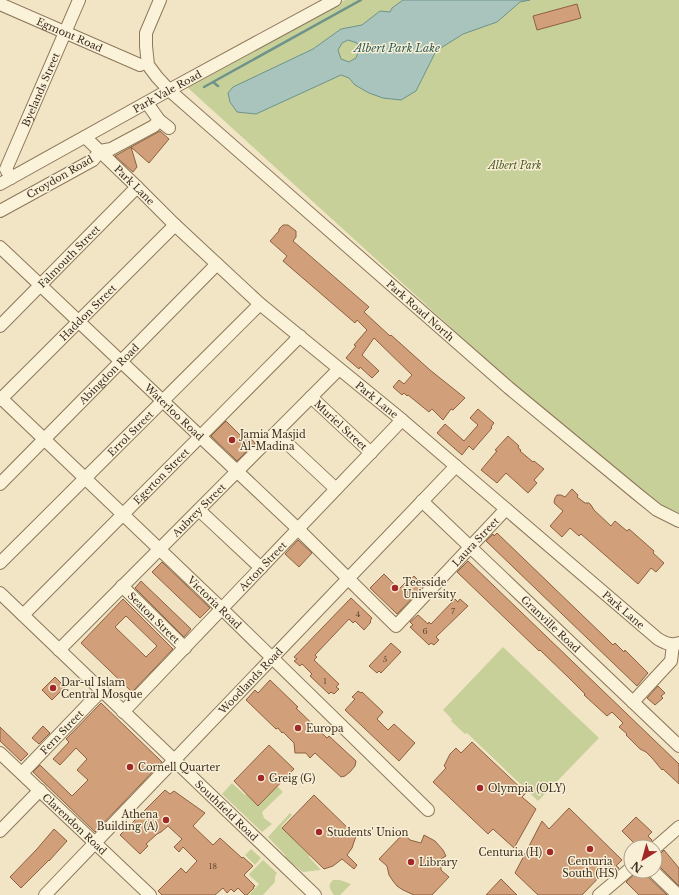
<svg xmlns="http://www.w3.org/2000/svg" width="679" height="895" font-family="'Libre Baskerville',serif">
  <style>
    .green { fill: #c8d099 }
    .water { fill: #a8c4bc; stroke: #6d938b; fill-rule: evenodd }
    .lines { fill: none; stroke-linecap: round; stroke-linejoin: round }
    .stream { stroke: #6d938b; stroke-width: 2.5 }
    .building { fill: #d1a07a; stroke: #8e603f; fill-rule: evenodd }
    .minor-casing { stroke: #8d775a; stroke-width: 14 }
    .minor { stroke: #fbf2da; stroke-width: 12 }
    .poi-dot { fill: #a02927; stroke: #f8efd6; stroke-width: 1.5 }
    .labels { text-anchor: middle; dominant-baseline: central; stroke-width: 3; stroke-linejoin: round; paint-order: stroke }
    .number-label { font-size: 8px; fill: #624a36 }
    .street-label { font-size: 10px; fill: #3d2e1f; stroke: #f8efd6 }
    .park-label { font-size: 10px; font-style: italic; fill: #4b5a24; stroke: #f8efd6 }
    .poi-label { font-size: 10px; fill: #3d2e1f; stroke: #f8efd6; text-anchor: start }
    .water-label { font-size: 11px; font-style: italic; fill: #2e5d5b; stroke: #f8efd6 }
  </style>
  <rect width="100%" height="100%" fill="#f1e5c6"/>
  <path class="green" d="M345,0H679V522L657,515L187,87Z
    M503,647L599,738L538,801L467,733L465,734L451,721L452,719L443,710Z
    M232,783L245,795L246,794L258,806L277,786L283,792L262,812L264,818L272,824L262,832L222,794Z
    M290,813L292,815L281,827L309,855V857L321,870L303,872L286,859L285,855L268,837Z
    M251,849L261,858L255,865L245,855Z
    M263,860L277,873L275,876V882L263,895H249L259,884L249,875L250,873Z
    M333,880H340L351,884L340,895H334C330,889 327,886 333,880Z"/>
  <path class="water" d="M403,0H530L520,2L497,22L463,34L436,51L416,91L401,100L383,98L369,93L355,85L349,78L341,75L256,114L237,112L230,102L228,93L233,87L313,49L341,29L362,25L380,11L390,12L392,8ZM348,40L357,43L359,50L356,58L349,62L341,59L338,50L342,43Z"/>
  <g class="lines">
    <path class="stream" d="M213,82L218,86
      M204,87L361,0"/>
  </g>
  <path class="building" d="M577,4L581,18L537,30L533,16Z
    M160,131L169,139L149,163L131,147Z
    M131,147L137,167L133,172L115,156Z
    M283,225H288L296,231V237L293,241L369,307L364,312L390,336L391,335L430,370L465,398L453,410L451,409L443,420L432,409L429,412L408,395L407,396L404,393L402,395L393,387L399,380L404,384L412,375L374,338L362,355L379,371L372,378L360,367L359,369L346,358L356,346L354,345L367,330L357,320L355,323L283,261L287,256L270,241L279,231V229Z
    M478,409L494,423L491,427L492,428L473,450L469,446L462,455L437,433L445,424L464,441L478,425L470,418Z
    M226,421L240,435L244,431L255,443L237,461L211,436Z
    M508,436L519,446L518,448L521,450L520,451L533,462L534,461L544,469L534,480L537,483L528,493L506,473L497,483L481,470L497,451L495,450Z
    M572,489L578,495L577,497L585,503H589L591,505L594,510L611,526L615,521L627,531L629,529L654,551L653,553L664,563L656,572L651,568L638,584L581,534L579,536L570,528L562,537L550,526L563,511L555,504L554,502L555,498L557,495H561L565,497Z
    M497,533L607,639L613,645L615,643L624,652L625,650L648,673L637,686L486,541L493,534L494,536Z
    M298,540L312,553L299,567L285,554Z
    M468,561L679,764V784L663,769L662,770L652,758L646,752L640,749L626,735L627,734L619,727L623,723L612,712L607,716L584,695L585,694L569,678L540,650L539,651L536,648L457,572Z
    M162,562L210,608L200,618L152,572Z
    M384,574L399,589L405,583L406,584L414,576L424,586L397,614L370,588Z
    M141,581L191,629L184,637L135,588Z
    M351,598L372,618L370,621L371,622L364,630L355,621L353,623L349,619L315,655L317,657L314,660L339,684L336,687L339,689L334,694L331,692L329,694L310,676L312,674L302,664L300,666L294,661L297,659L294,657Z
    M123,599L173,649L132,692L81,643ZM126,616L157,646L146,657L115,627Z
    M455,599L458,602L460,599L468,606L436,637L439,640L434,645L431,643L429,645L410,627L413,625L410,622L418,615L428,624L429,622L431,624Z
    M391,643L401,652L381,673L379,671L377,673L369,666Z
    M55,677L65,687L52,700L42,690Z
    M270,680L298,707L296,708L327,738L329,736L356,761L355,766L350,772L345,776L341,777L315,753L310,758L306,753H295L294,743L283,732L282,733L278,728L276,729L246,700L255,690L258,693Z
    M658,686L665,693L661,696L663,698L655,705L647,698Z
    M358,691L361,693L362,692L383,712L377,719L388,730L394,724L415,743L399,761L345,710L355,699L352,697Z
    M101,703L162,762L95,832L33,772L40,765L72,796L88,780L77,770L87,759L76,748L60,765L53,759L69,742L66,739Z
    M43,726L50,733L39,744L32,738Z
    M0,727L28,754L21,761L0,741Z
    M472,742L526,793L522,797L536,809L514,848L493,829L488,834L433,782L446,768L444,766L450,754L456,748L461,753Z
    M269,745L294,769L258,806L234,781Z
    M165,790L170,794L174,791L205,813L193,826L213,845L220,838L242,858L243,857L253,866L244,875L255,886L253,887L254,888L247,895H245L238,888L234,892L231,889L227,893L223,888L215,895H162L158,891L181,868L186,873L197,861L183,847L179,852L174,847L182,839L168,826L161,832L157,834L146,844L148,846L140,854L120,835Z
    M314,795L356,836L352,848L347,855L357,865L354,869L342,859L333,866L324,869L282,828Z
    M569,808L622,860L616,866L619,868L611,875L606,870L582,895H538L515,873L542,821L549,829Z
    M636,817L652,832L648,836L652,840L650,843L648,847H638L622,831Z
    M54,829L67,841L49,861V860L21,888L10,877L37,849Z
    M404,833L410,840L421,843L424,835L435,841L443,850L446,856L439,860L441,865V870L449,877L432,895H414L403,890L397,886L393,881L389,875L387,866L379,859Z
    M664,850L679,868V886L660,867L655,864V855L660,854Z
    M638,871H642L667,895H639L626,882Z
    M501,879L517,895H486Z"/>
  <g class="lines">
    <defs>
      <g id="minor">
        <path id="s1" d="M160,0L146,33V46L148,65L157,77L169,90L509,388L636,493L657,510L679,521"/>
        <path id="s2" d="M0,4L140,65"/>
        <path d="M147,103L159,120L169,128"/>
        <path id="s3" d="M85,137L137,187L175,225L260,304L402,420L658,639C665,643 671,646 679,643"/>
        <path id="s4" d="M11,178L6,169L79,0"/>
        <path id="s5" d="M0,184L169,90L335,0"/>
        <path d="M0,211L93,160L100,151L111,149L154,126L159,120"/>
        <path id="s6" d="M0,247L298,529L396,626L506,509"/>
        <path id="s7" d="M0,326L137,187"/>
        <path id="s8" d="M0,397L222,609L428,810"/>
        <path id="s9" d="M311,397L371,453"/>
        <path id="s10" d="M0,400L175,225"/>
        <path d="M276,433L336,489"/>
        <path id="s11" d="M0,484L217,264"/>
        <path id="s12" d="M422,501L679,746"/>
        <path d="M199,510L261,568"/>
        <path id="s13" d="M0,563L260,304"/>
        <path id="s14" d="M122,586L185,648"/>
        <path id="s15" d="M0,593L315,895"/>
        <path id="s16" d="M23,615L300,336"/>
        <path id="s17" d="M59,650L339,369"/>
        <path d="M633,702L671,661L673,645"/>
        <path id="s18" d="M123,712L402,420"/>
        <path id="s19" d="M0,753L150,895"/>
        <path id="s20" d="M22,773L102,690"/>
        <path d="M0,831L40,790"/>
        <path d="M655,848L679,827"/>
        <path d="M653,871L678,895"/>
        <path id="s21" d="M45,895L456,466"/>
        <path d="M599,895L631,868"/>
      </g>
    </defs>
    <use href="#minor" class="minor-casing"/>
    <use href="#minor" class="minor"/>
  </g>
  <g class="poi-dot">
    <circle cx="232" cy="440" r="4"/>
    <circle cx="395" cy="588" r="4"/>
    <circle cx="53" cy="688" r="4"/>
    <circle cx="298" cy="728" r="4"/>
    <circle cx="130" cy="767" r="4"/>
    <circle cx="261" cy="778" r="4"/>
    <circle cx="480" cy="788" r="4"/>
    <circle cx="166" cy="820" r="4"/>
    <circle cx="319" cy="832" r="4"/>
    <circle cx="590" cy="849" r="4"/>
    <circle cx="550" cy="852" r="4"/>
    <circle cx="411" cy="862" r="4"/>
  </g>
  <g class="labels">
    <g class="number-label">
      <text x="453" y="611">7</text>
      <text x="358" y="614">4</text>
      <text x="425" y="631">6</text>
      <text x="385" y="659">5</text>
      <text x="325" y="681">1</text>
      <text x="213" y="866">18</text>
    </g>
    <g class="street-label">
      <text stroke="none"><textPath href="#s2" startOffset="76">Egmont Road</textPath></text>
      <text stroke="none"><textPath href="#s4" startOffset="97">Byelands Street</textPath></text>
      <text stroke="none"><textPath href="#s5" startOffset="191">Park Vale Road</textPath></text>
      <text transform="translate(60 177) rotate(-30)">Croydon Road</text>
      <text stroke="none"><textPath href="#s3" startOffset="69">Park Lane</textPath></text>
      <text stroke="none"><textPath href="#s7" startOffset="98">Falmouth Street</textPath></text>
      <text stroke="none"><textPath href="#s1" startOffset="435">Park Road North</textPath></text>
      <text stroke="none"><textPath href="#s10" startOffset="124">Haddon Street</textPath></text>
      <text stroke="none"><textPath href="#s11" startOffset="155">Abingdon Road</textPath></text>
      <text stroke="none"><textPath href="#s3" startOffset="393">Park Lane</textPath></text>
      <text stroke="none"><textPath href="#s6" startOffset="240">Waterloo Road</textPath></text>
      <text stroke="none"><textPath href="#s9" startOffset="41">Muriel Street</textPath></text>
      <text stroke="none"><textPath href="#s13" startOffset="184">Errol Street</textPath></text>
      <text stroke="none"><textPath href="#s16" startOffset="196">Egerton Street</textPath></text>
      <text stroke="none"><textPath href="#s17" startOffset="198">Aubrey Street</textPath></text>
      <text stroke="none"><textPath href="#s6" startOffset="664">Laura Street</textPath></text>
      <text stroke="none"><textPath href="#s18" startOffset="202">Acton Street</textPath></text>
      <text stroke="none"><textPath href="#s8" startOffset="297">Victoria Road</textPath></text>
      <text stroke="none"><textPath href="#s3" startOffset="717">Park Lane</textPath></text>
      <text stroke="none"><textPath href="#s14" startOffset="45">Seaton Street</textPath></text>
      <text stroke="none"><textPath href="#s12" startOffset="178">Granville Road</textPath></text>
      <text stroke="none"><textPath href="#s21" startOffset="297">Woodlands Road</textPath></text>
      <text stroke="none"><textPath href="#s20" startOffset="57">Fern Street</textPath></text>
      <text stroke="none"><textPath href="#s15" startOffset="314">Southfield Road</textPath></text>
      <text stroke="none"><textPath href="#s19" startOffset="103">Clarendon Road</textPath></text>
    </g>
    <g class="park-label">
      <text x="515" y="165">Albert Park</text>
    </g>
    <g class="poi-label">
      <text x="240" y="434">Jamia Masjid<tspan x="240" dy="12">Al-Madina</tspan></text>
      <text x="403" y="582">Teesside<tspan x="403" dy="12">University</tspan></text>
      <text x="61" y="682">Dar-ul Islam<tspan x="61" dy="12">Central Mosque</tspan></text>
      <text x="306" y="728">Europa</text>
      <text x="138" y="767">Cornell Quarter</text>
      <text x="269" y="778">Greig (G)</text>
      <text x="488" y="788">Olympia (OLY)</text>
      <text x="158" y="814" text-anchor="end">Athena<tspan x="158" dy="12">Building (A)</tspan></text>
      <text x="327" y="832">Students' Union</text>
      <text x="542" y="852" text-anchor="end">Centuria (H)</text>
      <text x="590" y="861" text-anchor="middle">Centuria<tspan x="590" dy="12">South (HS)</tspan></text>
      <text x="419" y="862">Library</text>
    </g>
    <g class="water-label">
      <text x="397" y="48">Albert Park Lake</text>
    </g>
  </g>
  <g transform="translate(643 859) rotate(217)"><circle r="19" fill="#f8efd6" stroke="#ada28d"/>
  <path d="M0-3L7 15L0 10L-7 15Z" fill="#a02927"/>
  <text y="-6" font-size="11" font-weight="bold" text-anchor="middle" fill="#3d2e1f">N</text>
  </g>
</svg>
